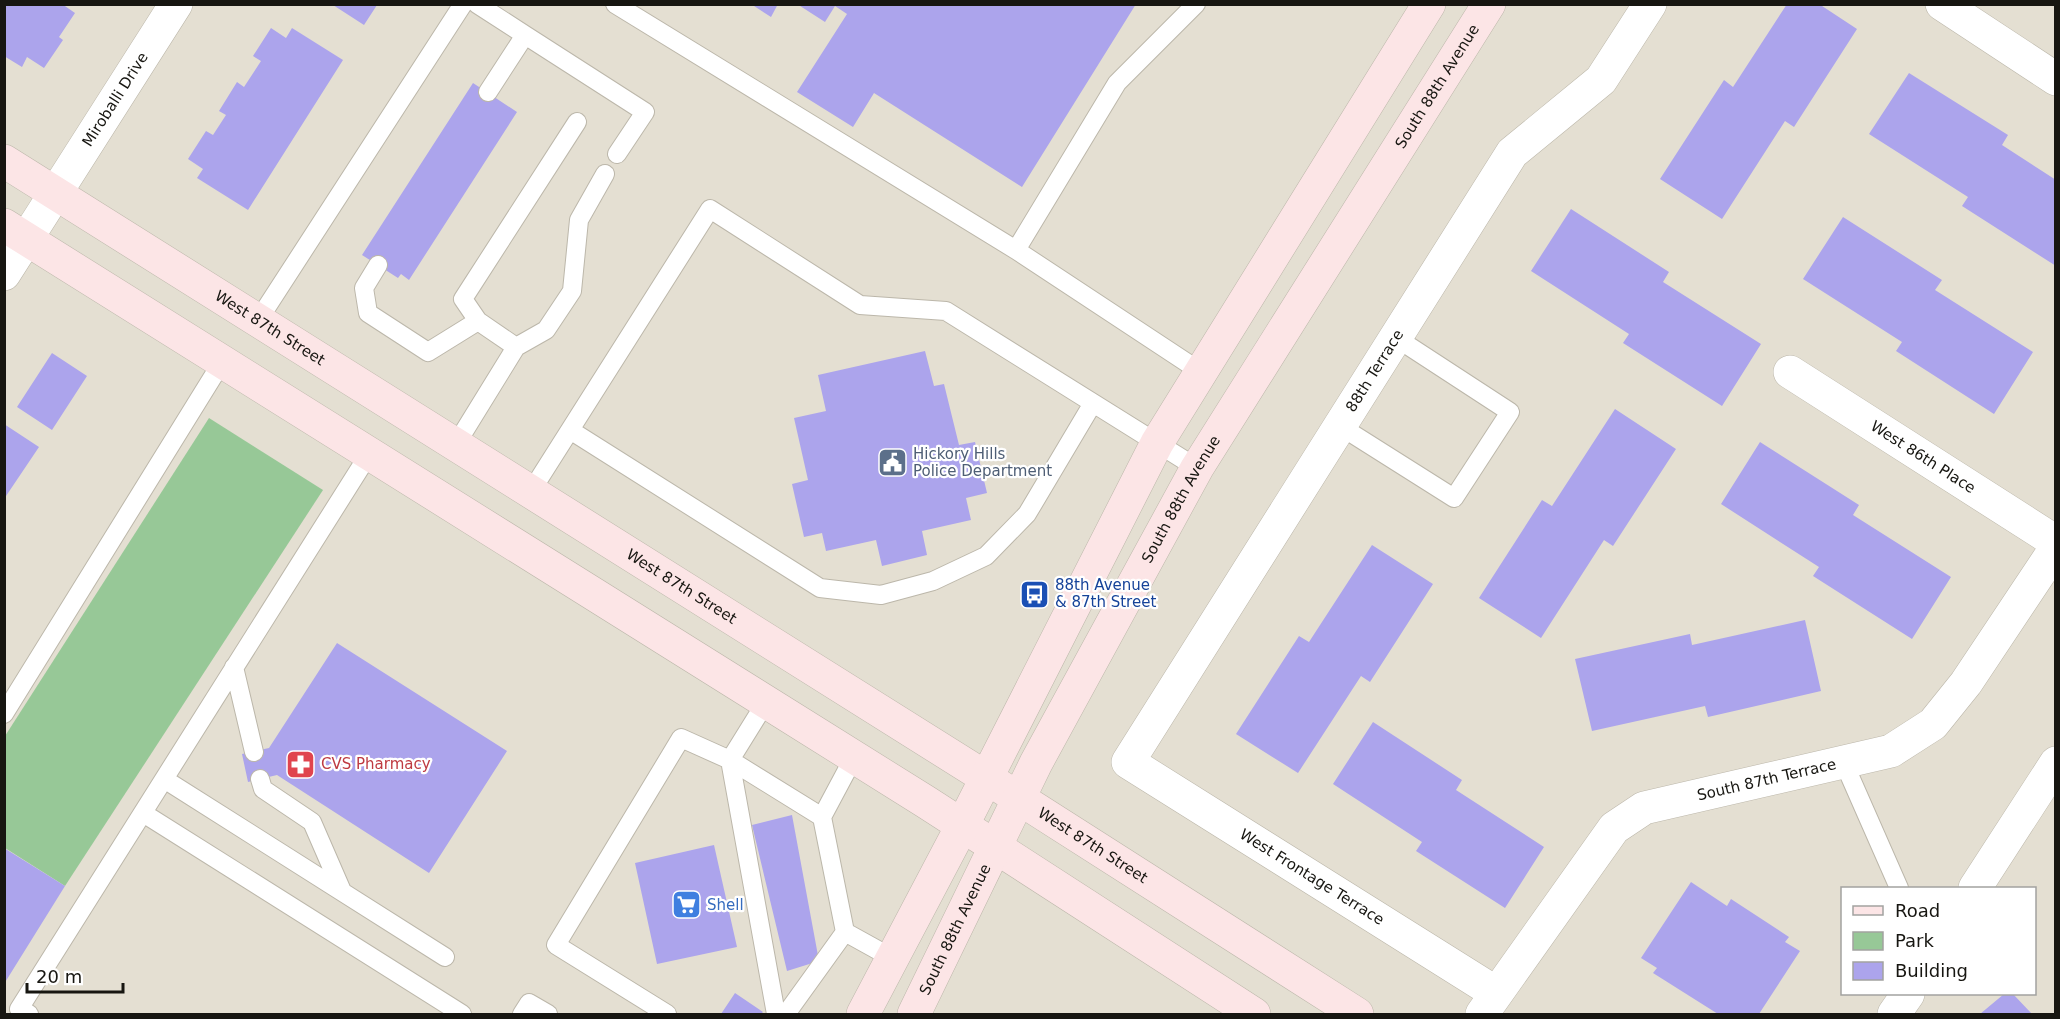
<svg xmlns="http://www.w3.org/2000/svg" width="2060" height="1019" font-family="'DejaVu Sans',sans-serif">
  <style>
    .green { fill: #97c897 }
    .building { fill: #aca4ec }
    .lines { fill: none; stroke-linecap: round; stroke-linejoin: round }
    .lane-casing { stroke: #bcb7aa; stroke-width: 20 }
    .street-casing { stroke: #bcb7aa; stroke-width: 34 }
    .secondary-casing { stroke: #bcb7aa; stroke-width: 34 }
    .lane { stroke: #fff; stroke-width: 18 }
    .street { stroke: #fff; stroke-width: 33 }
    .secondary { stroke: #fce5e6; stroke-width: 33 }
    .labels { text-anchor: middle; dominant-baseline: central; stroke-width: 4.5; stroke-linejoin: round; paint-order: stroke }
    .street-label { font-size: 15px; fill: #171611; stroke: #fff }
    .service-label { font-size: 15px; fill: #4e5e75; stroke: #fff; text-anchor: start }
    .transit-label { font-size: 15px; fill: #164399; stroke: #fff; text-anchor: start }
    .health-label { font-size: 15px; fill: #be3a42; stroke: #fff; text-anchor: start }
    .shop-label { font-size: 15px; fill: #366cbe; stroke: #fff; text-anchor: start }
  </style>
  <rect width="100%" height="100%" fill="#e4dfd2"/>
  <path class="green" d="M209,418L323,490L65,886L5,848V736Z"/>
  <path class="building" d="M4,4H62L75,13L59,37L63,40L44,68L27,57L22,67L4,56Z
    M751,4H778L771,17Z
    M797,4H1136L1022,187L874,93L853,127L797,92L847,14L835,6L825,22Z
    M1787,4H1819L1857,29L1794,127L1785,121L1722,219L1660,179L1724,80L1733,87Z
    M333,5H377L364,25Z
    M271,28L286,38L292,28L343,60L248,210L197,178L203,169L188,159L206,131L213,135L226,115L219,111L237,82L244,87L261,61L253,56Z
    M1909,73L2008,135L2002,145L2056,180V266L1962,206L1968,197L1869,134Z
    M473,83L517,112L409,280L401,274L398,278L362,255Z
    M1571,209L1669,272L1663,282L1761,344L1722,406L1623,343L1629,334L1531,271Z
    M1843,217L1942,280L1935,290L2033,352L1994,414L1896,351L1902,342L1803,279Z
    M925,351L934,386L944,384L959,445L975,442L987,493L966,498L971,520L922,531L927,555L882,566L876,540L826,551L822,533L804,537L792,484L808,480L794,418L826,411L818,375Z
    M52,353L87,376L52,430L17,407Z
    M1615,409L1676,449L1613,546L1604,540L1541,638L1479,598L1542,500L1552,506Z
    M4,424L39,447L4,499Z
    M1760,442L1859,505L1853,515L1951,577L1912,639L1813,576L1819,567L1721,504Z
    M1372,545L1433,584L1370,682L1361,676L1298,773L1236,734L1299,636L1309,642Z
    M1805,620L1821,691L1708,717L1705,706L1592,731L1575,659L1690,634L1692,645Z
    M337,643L507,751L429,873L277,775L248,782L242,754L269,748Z
    M1373,722L1462,780L1456,790L1544,847L1505,908L1416,851L1422,842L1333,784Z
    M792,815L819,961L787,971L752,825Z
    M714,845L737,947L657,964L635,863Z
    M4,848L65,886L4,984Z
    M1691,882L1727,906L1731,899L1789,937L1785,942L1800,951L1759,1014H1718L1653,973L1657,968L1641,958Z
    M735,993L763,1012L761,1014H721Z
    M2004,994H2013L2032,1014H1980Z"/>
  <g class="lines">
    <defs>
      <path id="lane" d="M477,4L525,35
        M615,4L1016,250L1201,372
        M488,92L525,35L645,112L617,154
        M1016,250L1117,83L1196,4
        M378,265L364,288L368,313L428,352L478,321
        M257,322L463,4
        M516,347L546,330L572,291L579,220L605,174
        M1340,426L1454,498L1510,412L1395,337
        M570,430L820,588L881,595L933,581L986,556L1027,514L1093,403
        M455,446L516,347L478,321L463,299L577,122
        M530,493L710,209L860,305L946,311L1197,468
        M234,667L254,752
        M766,702L730,760L822,817L854,757
        M4,714L222,362
        M1844,763L1899,888
        M164,779L445,957
        M260,779L263,789L312,822L342,891
        M143,813L462,1014
        M822,817L845,932L892,958
        M29,1014L19,1009L369,454
        M522,1014L529,1003L548,1014
        M667,1014L556,945L681,738L730,760L776,1014
        M786,1014L845,932"/>
      <g id="street">
        <path d="M1942,4L2056,79"/>
        <path id="s1" d="M4,274L176,4"/>
        <path id="s2" d="M1790,372L2056,542"/>
        <path d="M1975,888L2056,763"/>
        <path id="s3" d="M1496,993L1128,762L1512,153L1601,80L1650,4"/>
        <path id="s4" d="M1482,1014L1614,828L1644,808L1891,751L1933,724L1966,683L2056,548"/>
        <path d="M1894,1014L1908,994"/>
      </g>
      <g id="secondary">
        <path id="s5" d="M4,161L1020,799L1357,1014"/>
        <path d="M4,225L926,802L1254,1014"/>
        <path d="M863,1014L962,826L1157,443L1429,4"/>
        <path id="s6" d="M914,1014L1036,763L1197,468L1489,4"/>
      </g>
    </defs>
    <use href="#lane" class="lane-casing"/>
    <use href="#street" class="street-casing"/>
    <use href="#secondary" class="secondary-casing"/>
    <use href="#lane" class="lane"/>
    <use href="#street" class="street"/>
    <use href="#secondary" class="secondary"/>
  </g>
  <defs>
    <symbol id="civic-square" viewBox="-11 -11 22 22"><rect x="-9" y="-9" width="18" height="18" rx="4" fill="#5c6f8a" stroke="#fff"/><path d="M-.6-6.5H3V-4.5H.6V-3L4-1V1h2V6H-6V1h2V-1L-.6-3ZM-1.2 2.5V6h2.4V2.5Z" fill="#fff"/></symbol>
    <symbol id="bus-square" viewBox="-11 -11 22 22"><rect x="-9" y="-9" width="18" height="18" rx="4" fill="#1a4fb4" stroke="#fff"/><path d="M-5-6H5V4H4V6H2V4H-2V6H-4V4H-5ZM-3.5-4V0h7V-4ZM-3.5 1.2v1.5H-2V1.2ZM2 1.2v1.5H3.5V1.2Z" fill="#fff"/></symbol>
    <symbol id="pharmacy-square" viewBox="-11 -11 22 22"><rect x="-9" y="-9" width="18" height="18" rx="4" fill="#e0444e" stroke="#fff"/><path d="M-2-6h4v4h4v4h-4v4h-4v-4h-4v-4h4Z" fill="#fff"/></symbol>
    <symbol id="supermarket-square" viewBox="-11 -11 22 22"><rect x="-9" y="-9" width="18" height="18" rx="4" fill="#3f7fe0" stroke="#fff"/><path d="M-6-5.5h2.5l.6 2H6L4.5 2H-2.5L-4.4-4H-6ZM-1.5 3.2a1.3 1.3 0 1 0 .1 0ZM3 3.2a1.3 1.3 0 1 0 .1 0Z" fill="#fff"/></symbol>
  </defs>
  <g fill-rule="evenodd">
    <use href="#civic-square" x="876" y="446" width="33" height="33"/>
    <use href="#bus-square" x="1018" y="578" width="33" height="33"/>
    <use href="#pharmacy-square" x="284" y="748" width="33" height="33"/>
    <use href="#supermarket-square" x="670" y="888" width="33" height="33"/>
  </g>
  <g class="labels">
    <g class="street-label">
      <text stroke="none"><textPath href="#s6" startOffset="1066">South 88th Avenue</textPath></text>
      <text stroke="none"><textPath href="#s1" startOffset="207">Miroballi Drive</textPath></text>
      <text stroke="none"><textPath href="#s5" startOffset="314">West 87th Street</textPath></text>
      <text stroke="none"><textPath href="#s3" startOffset="897">88th Terrace</textPath></text>
      <text stroke="none"><textPath href="#s2" startOffset="158">West 86th Place</textPath></text>
      <text stroke="none"><textPath href="#s6" startOffset="580">South 88th Avenue</textPath></text>
      <text stroke="none"><textPath href="#s5" startOffset="800">West 87th Street</textPath></text>
      <text stroke="none"><textPath href="#s4" startOffset="390">South 87th Terrace</textPath></text>
      <text stroke="none"><textPath href="#s5" startOffset="1286">West 87th Street</textPath></text>
      <text transform="translate(1312 877) rotate(32)">West Frontage Terrace</text>
      <text stroke="none"><textPath href="#s6" startOffset="94">South 88th Avenue</textPath></text>
    </g>
    <g class="service-label">
      <text x="913" y="454">Hickory Hills<tspan x="913" dy="17">Police Department</tspan></text>
    </g>
    <g class="transit-label">
      <text x="1055" y="585">88th Avenue<tspan x="1055" dy="17">&amp; 87th Street</tspan></text>
    </g>
    <g class="health-label">
      <text x="321" y="764">CVS Pharmacy</text>
    </g>
    <g class="shop-label">
      <text x="707" y="905">Shell</text>
    </g>
  </g>
  <rect width="2060" height="1019" fill="none" stroke="#171611" stroke-width="12"/>
  <rect x="1841" y="887" width="195" height="108" fill="#ffffff" stroke="#a2a2a0" stroke-width="1.5"/>
  <rect x="1853" y="906" width="30" height="9" fill="#fce5e6" stroke="#a2a2a0" stroke-width="1.5"/>
  <text x="1895" y="917" font-size="18" fill="#171611">Road</text>
  <rect x="1853" y="932" width="30" height="18" fill="#97c897" stroke="#a2a2a0" stroke-width="1.5"/>
  <text x="1895" y="947" font-size="18" fill="#171611">Park</text>
  <rect x="1853" y="962" width="30" height="18" fill="#aca4ec" stroke="#a2a2a0" stroke-width="1.5"/>
  <text x="1895" y="977" font-size="18" fill="#171611">Building</text>
  <path d="M27 983v9h96v-9" fill="none" stroke="#171611" stroke-width="3"/>
  <text x="36" y="983" font-size="18" fill="#171611" stroke="#ffffff" stroke-width="4.5" paint-order="stroke">20 m</text>
</svg>
